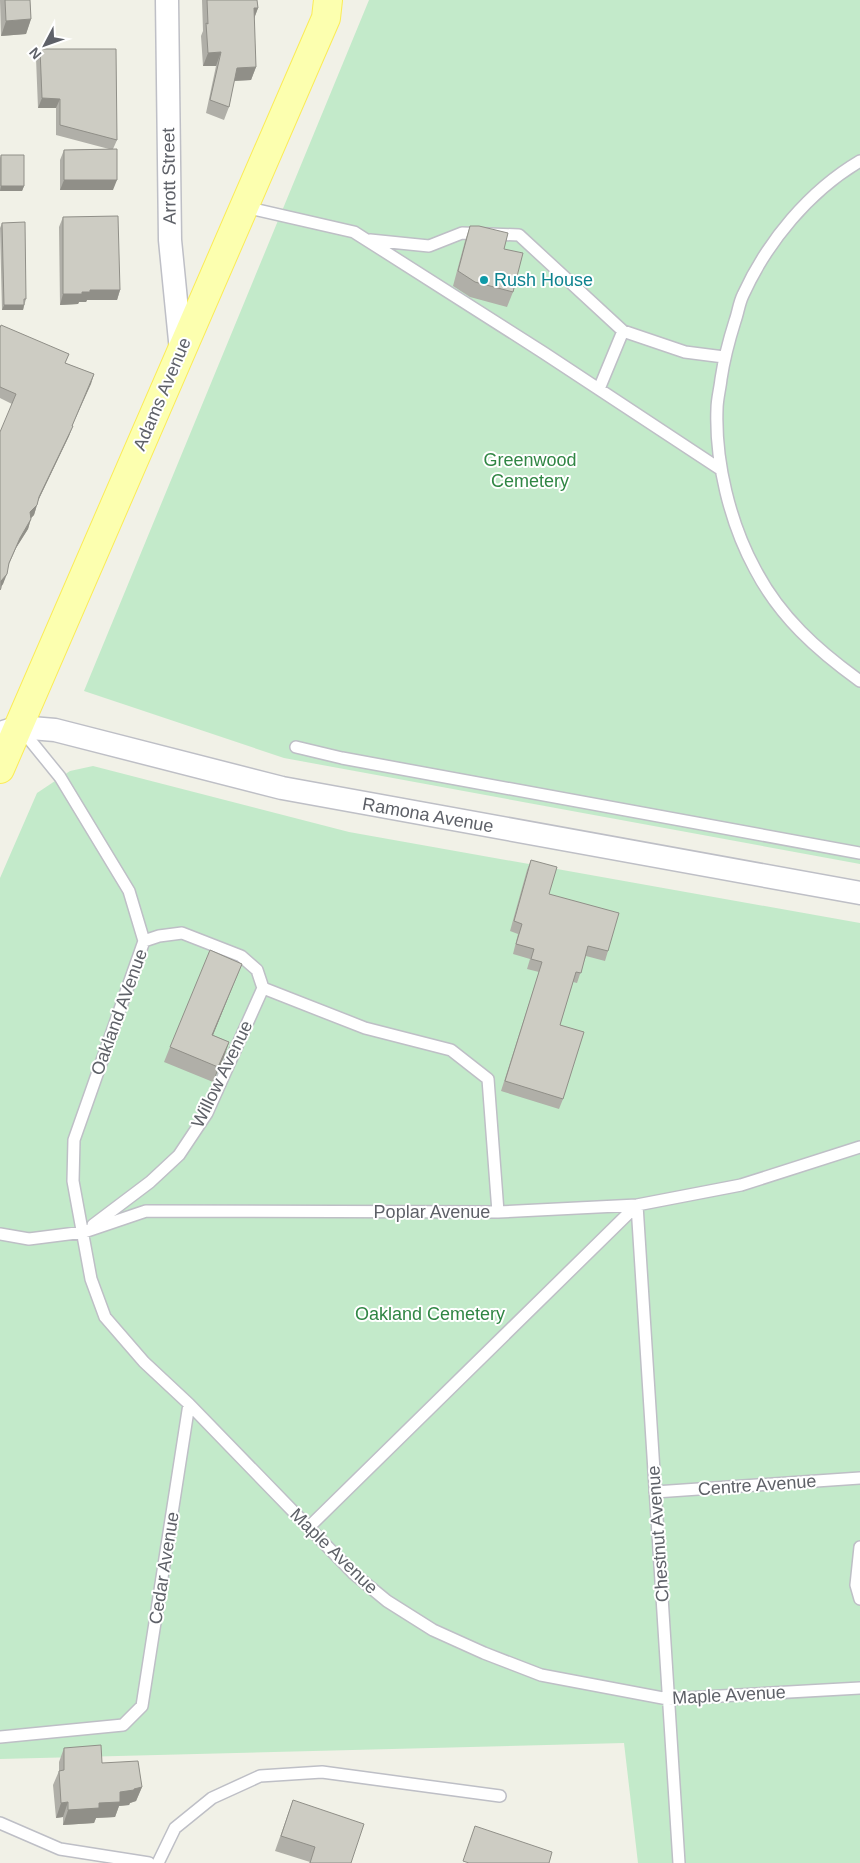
<svg xmlns="http://www.w3.org/2000/svg" width="860" height="1863" font-family="Arial,sans-serif">
  <style>
    .green { fill: #c3eaca }
    .lines { fill: none; stroke-linecap: round; stroke-linejoin: round }
    .lane-casing { stroke: #bebfc6; stroke-width: 14 }
    .street-casing { stroke: #bebfc6; stroke-width: 25 }
    .primary-casing { stroke: #fbec57; stroke-width: 30 }
    .lane { stroke: #fff; stroke-width: 11 }
    .street { stroke: #fff; stroke-width: 22 }
    .primary { stroke: #fcffaf; stroke-width: 28 }
    .wall { fill: #b0afa8 }
    .shaded-wall { fill: #908f88 }
    .building { fill: #cdccc3; stroke: #908f88 }
    .culture-dot { fill: #0f9aa8; stroke: #fff; stroke-width: 2 }
    .labels { text-anchor: middle; dominant-baseline: central; stroke-width: 4; stroke-linejoin: round; paint-order: stroke }
    .street-label { font-size: 18px; fill: #5e6168; stroke: #fff }
    .culture-label { font-size: 18px; fill: #0d838f; stroke: #fff; text-anchor: start }
    .park-label { font-size: 18px; fill: #308644; stroke: #fff }
  </style>
  <rect width="100%" height="100%" fill="#f1f1e7"/>
  <path class="green" d="M369,0H860V864L284,758L84,691Z
    M93,766L349,832L860,923V1863H638L624,1743L0,1759V878L37,793L70,771Z"/>
  <g class="lines">
    <defs>
      <path id="lane" d="M860,161C809,191 767,242 743,295C739,303 738,313 735,321C729,340 724,359 721,379C720,389 717,399 717,409C715,462 730,523 755,569C780,617 817,650 860,681
        M245,207L354,232L544,353L720,469
        M370,240L429,246L462,233L519,235L623,331L685,352L724,357
        M599,389L623,331
        M21,729L60,777L129,891L144,941L74,1140L73,1181L91,1279L105,1317L144,1362L189,1404L353,1573L387,1601L433,1630L484,1653L541,1675L668,1699L860,1688
        M296,747L342,758L860,853
        M144,941L159,936L182,933L241,956L257,970L263,988L365,1028L451,1050L488,1079L498,1212
        M637,1205L679,1863
        M93,1225L150,1182L179,1155L207,1113L263,988
        M0,1234L29,1239L84,1232L146,1211L498,1212L637,1205L741,1185L860,1147
        M655,1492L860,1478
        M309,1527L637,1205
        M860,1547L856,1585L860,1599
        M0,1737L123,1725L142,1706L189,1404
        M0,1823L60,1849L149,1863
        M158,1863L175,1828L212,1798L260,1776L322,1772L500,1796"/>
      <path id="street" d="M167,0L170,240L181,351
        M0,733L19,727L55,730L282,788L860,893"/>
      <path id="primary" d="M0,769L326,18L328,0"/>
    </defs>
    <use href="#lane" class="lane-casing"/>
    <use href="#street" class="street-casing"/>
    <use href="#primary" class="primary-casing"/>
    <use href="#lane" class="lane"/>
    <use href="#street" class="street"/>
    <use href="#primary" class="primary"/>
  </g>
  <path class="wall" d="M0,0H30L31,19L26,34L1,36Z
    M202,0H257L258,8L254,19L256,67L251,80L234,81L229,107L224,120L206,113L216,66H203L201,36L203,31Z
    M40,49L117,140L113,149V190H60V160L64,150L109,149L56,135V108H38L36,58Z
    M1,155L24,186L22,191H0V158Z
    M63,217L120,290L117,300H87L86,302H79L78,304L60,305L59,227Z
    M2,223L26,299L23,310H2L0,228Z
    M470,226L504,249L513,292L507,307L470,297L453,286L465,241Z
    M0,328L69,354L65,363L94,374L72,426L69,436L38,501L34,515L31,518L28,529L16,548L8,566L3,584L1,587L12,404L0,398Z
    M531,860L549,894L608,951L605,961L586,956L577,983L573,982L560,1025L563,1099L559,1109L501,1091L539,972L527,969L530,959L513,954L518,934L510,931L527,870Z
    M242,964L213,1035L229,1042L224,1057L213,1082L164,1062L170,1047Z
    M64,1748L102,1763L142,1787L136,1801L130,1803L129,1805L119,1806L115,1817L96,1818L94,1823L63,1825V1817L56,1818L53,1785L59,1771V1762Z
    M293,1800L351,1863H309L310,1862L275,1851Z"/>
  <path class="shaded-wall" d="M254,8H258L253,21Z
    M31,19L26,34L1,36L6,21Z
    M221,52L216,66H203L208,53Z
    M256,67L251,80L232,81L237,68Z
    M42,98L60,99L56,108H38Z
    M64,180H117L113,190H60Z
    M1,186H24L22,191H0Z
    M90,290H120L117,300H87L86,302H79L78,304L60,305L63,294Z
    M4,305H24L23,310H2Z
    M94,374L91,384L68,435L72,426Z
    M73,426L69,436L35,507L39,497Z
    M37,505L34,515L27,522L30,512Z
    M31,519L28,529L16,548L5,573L20,538Z
    M7,574L3,584L0,588L1,581Z
    M242,964L236,978L207,1050L212,1035Z
    M229,1042L224,1057L213,1082L218,1067Z
    M142,1787L136,1801L130,1803L129,1805L119,1806L115,1817L96,1818L94,1823L63,1825L68,1810L99,1803L120,1792Z
    M68,1802L63,1817L56,1818L61,1803Z"/>
  <path class="building" d="M5,0H30L31,19L6,21Z
    M207,0H257L258,8H254L256,67L237,68L229,107L210,100L221,52L208,53L206,23L208,24Z
    M40,49H116L117,140L60,125V99L42,98Z
    M117,149V180H64V150Z
    M1,155H24V186H1Z
    M118,216L120,290H90V292H82V294H63V217Z
    M25,222L26,299H24V305H4L2,223Z
    M470,226H479L508,233L504,249L523,253L513,292L475,282L458,271Z
    M1,325L69,354L65,363L94,374L72,426H73L39,497L37,505L30,512L31,519L20,538L9,563L7,574L1,581V588L0,590V432L16,394L0,387V328Z
    M531,860L557,867L549,894L619,913L608,951L588,946L581,973L576,972L560,1025L584,1032L563,1099L505,1081L542,962L531,959L534,949L516,944L522,924L514,921Z
    M210,950L242,964L212,1035L229,1042L218,1067L170,1047Z
    M101,1745L102,1763L138,1761L142,1787L134,1789V1790L120,1792V1802L99,1803V1808L68,1810V1802L61,1803L59,1771L64,1770V1748Z
    M293,1800L364,1824L351,1863H310L315,1847L281,1836Z
    M475,1826L552,1852L549,1863H469L463,1861Z"/>
  <circle class="culture-dot" cx="484" cy="280" r="5"/>
  <g class="labels">
    <g class="street-label">
      <text transform="translate(169 176) rotate(-91)">Arrott Street</text>
      <text transform="translate(162 394) rotate(-67)">Adams Avenue</text>
      <text transform="translate(428 815) rotate(10)">Ramona Avenue</text>
      <text transform="translate(119 1012) rotate(-70)">Oakland AVenue</text>
      <text transform="translate(222 1074) rotate(-64)">Willow Avenue</text>
      <text x="432" y="1212">Poplar Avenue</text>
      <text transform="translate(757 1485) rotate(-4)">Centre Avenue</text>
      <text transform="translate(658 1534) rotate(-94)">Chestnut Avenue</text>
      <text transform="translate(334 1551) rotate(44)">Maple Avenue</text>
      <text transform="translate(164 1568) rotate(-81)">Cedar Avenue</text>
      <text transform="translate(729 1695) rotate(-3)">Maple Avenue</text>
    </g>
    <g class="culture-label">
      <text x="494" y="280">Rush House</text>
    </g>
    <g class="park-label">
      <text x="530" y="460">Greenwood<tspan x="530" dy="21">Cemetery</tspan></text>
      <text x="430" y="1314">Oakland Cemetery</text>
    </g>
  </g>
  <g transform="translate(45 45) rotate(229)" stroke="#ffffff" stroke-width="4" paint-order="stroke">
  <path d="M0-4L9 19L0 12L-9 19Z" fill="#5e6168"/>
  <text y="-8" font-size="14" font-weight="bold" text-anchor="middle" fill="#5e6168">N</text>
  </g>
</svg>
